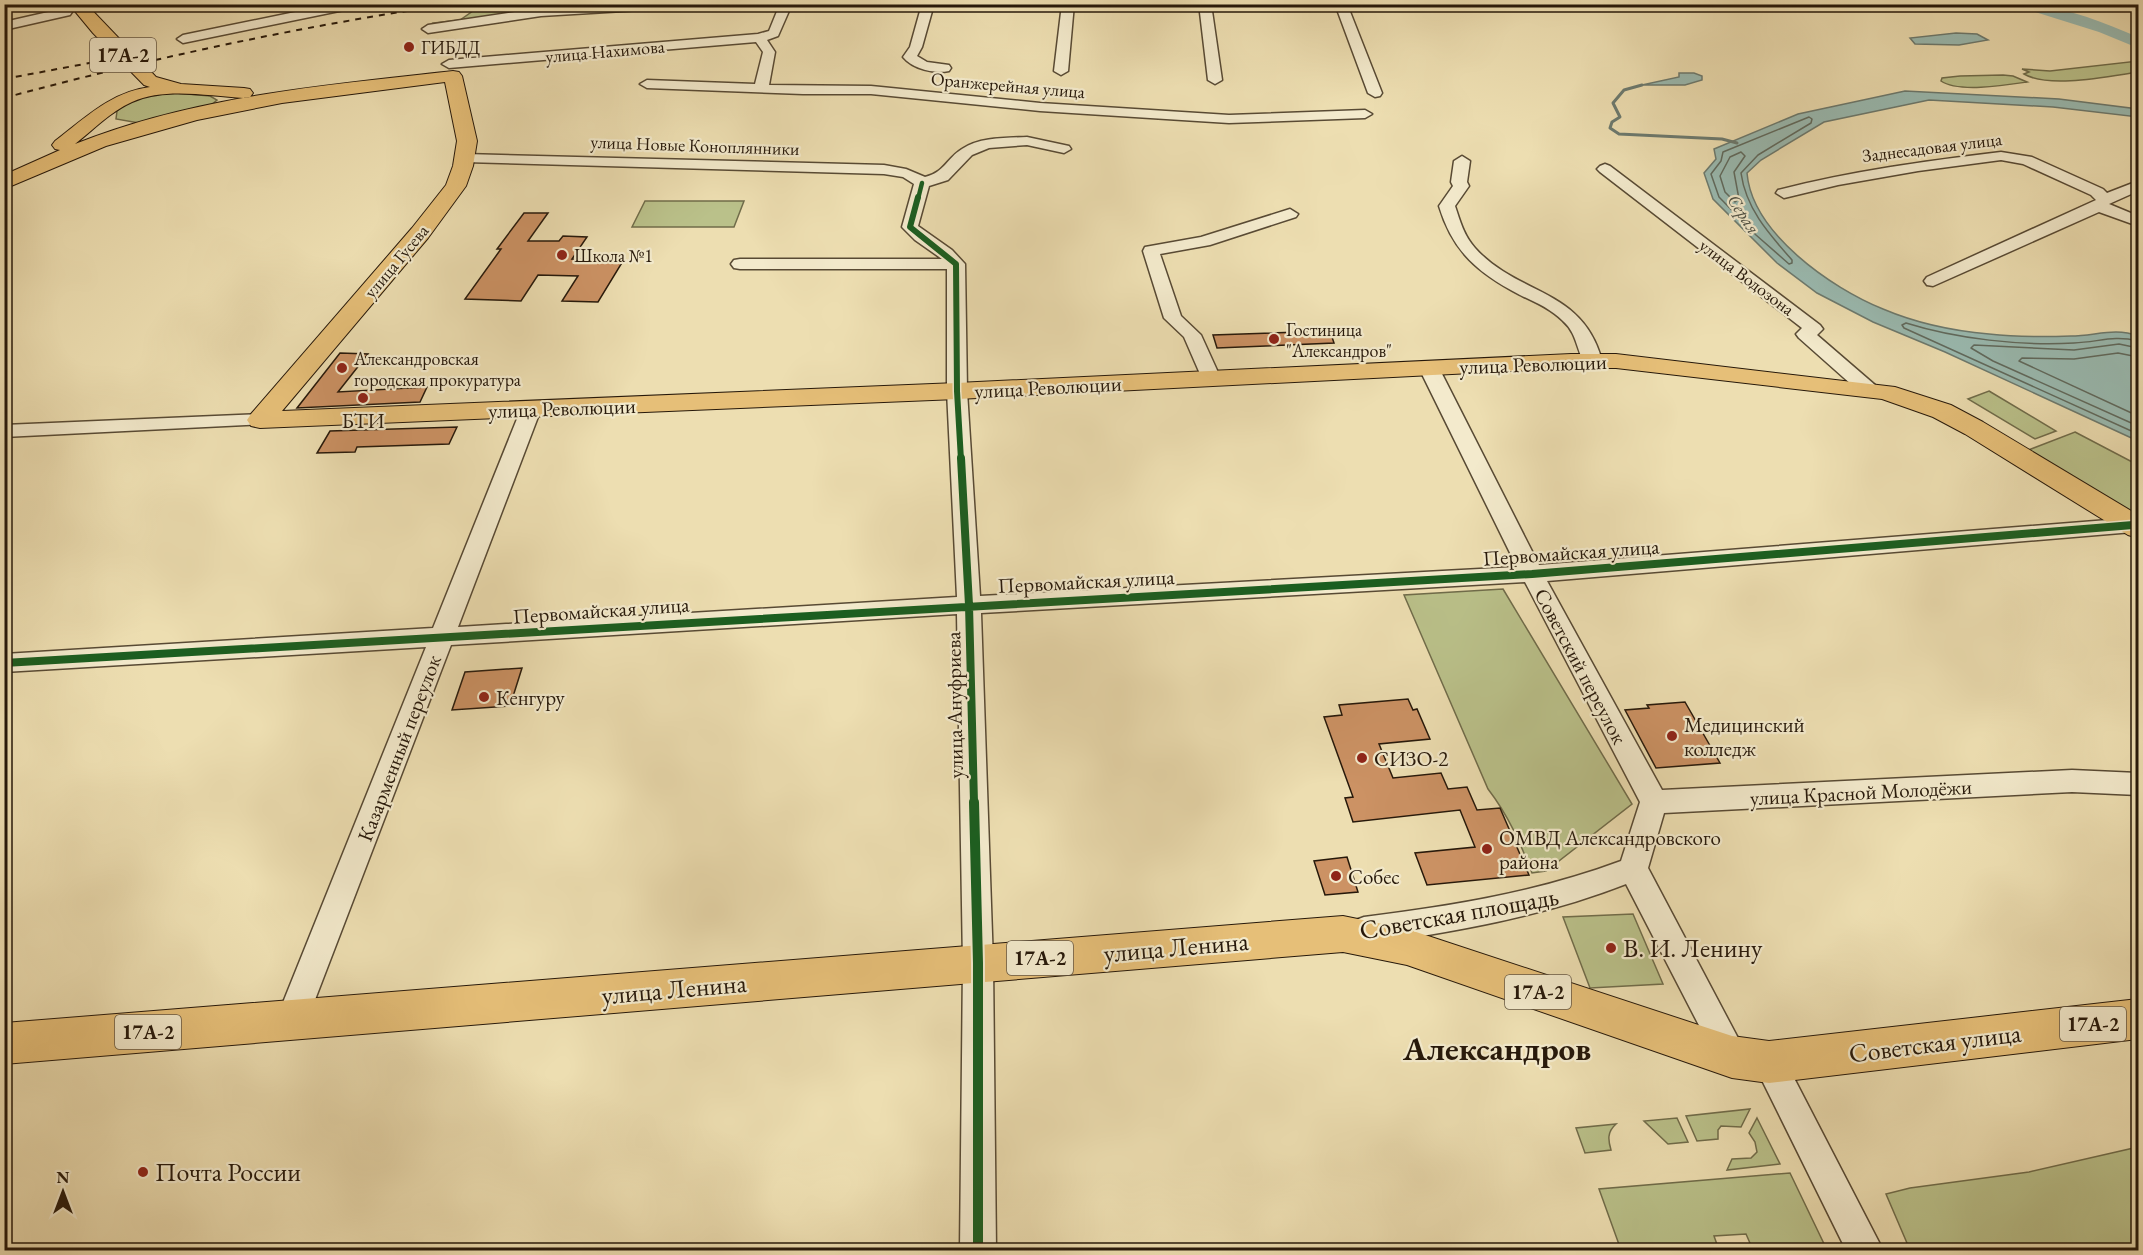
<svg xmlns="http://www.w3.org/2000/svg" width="2143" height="1255" font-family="'EB Garamond',serif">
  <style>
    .green { fill: #bac18a; stroke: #706c4a; stroke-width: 1.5 }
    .water { fill: #9abbb2; stroke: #6c7a6f; stroke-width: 1.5 }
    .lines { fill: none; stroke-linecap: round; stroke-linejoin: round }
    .shore { stroke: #606a5e; stroke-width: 1.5 }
    .stream { stroke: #6c7a6f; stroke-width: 3 }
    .river { fill: #9abbb2; fill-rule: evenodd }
    .building { fill: #cc9264; stroke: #26180a; stroke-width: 1.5 }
    .minor-casing { stroke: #584a34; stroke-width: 3 }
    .major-casing { stroke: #26180a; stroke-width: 2 }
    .minor { fill: #f3eacc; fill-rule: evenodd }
    .major { fill: #e6bf78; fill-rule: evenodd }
    .rail { stroke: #26180a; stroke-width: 2; stroke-dasharray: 6 6; stroke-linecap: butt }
    .cycleway-far3-casing { stroke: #f3eacc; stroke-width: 7 }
    .cycleway-far2-casing { stroke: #f3eacc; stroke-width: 9 }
    .cycleway-far1-casing { stroke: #f3eacc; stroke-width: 11 }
    .cycleway-casing { stroke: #f3eacc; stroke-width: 14 }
    .cycleway-far3 { stroke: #1b5e20; stroke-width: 4.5 }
    .cycleway-far2 { stroke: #1b5e20; stroke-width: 6 }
    .cycleway-far1 { stroke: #1b5e20; stroke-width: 8 }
    .cycleway { stroke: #1b5e20; stroke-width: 10 }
    .poi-dot { fill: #8f2418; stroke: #f3eacc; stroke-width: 2 }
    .labels { text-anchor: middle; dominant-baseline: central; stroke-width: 4.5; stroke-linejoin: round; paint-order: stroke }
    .far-poi-label { font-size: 18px; fill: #26180a; stroke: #f3eacc; text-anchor: start }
    .far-street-label { font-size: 18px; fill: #26180a; stroke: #f3eacc }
    .far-water-label { font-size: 18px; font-style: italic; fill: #4f5145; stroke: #f3eacc }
    .shield { fill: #f3eacc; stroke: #645744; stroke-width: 1.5 }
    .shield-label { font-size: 20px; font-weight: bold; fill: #26180a }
    .street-label { font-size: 21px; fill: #26180a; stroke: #f3eacc }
    .poi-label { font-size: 21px; fill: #26180a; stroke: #f3eacc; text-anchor: start }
    .near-street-label { font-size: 26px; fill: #26180a; stroke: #f3eacc }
    .near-poi-label { font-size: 26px; fill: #26180a; stroke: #f3eacc; text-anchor: start }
    .near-district-label { font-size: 33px; font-weight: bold; fill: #26180a; stroke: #f3eacc }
  </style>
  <rect width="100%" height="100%" fill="#eddeb1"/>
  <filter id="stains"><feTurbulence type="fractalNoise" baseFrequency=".00333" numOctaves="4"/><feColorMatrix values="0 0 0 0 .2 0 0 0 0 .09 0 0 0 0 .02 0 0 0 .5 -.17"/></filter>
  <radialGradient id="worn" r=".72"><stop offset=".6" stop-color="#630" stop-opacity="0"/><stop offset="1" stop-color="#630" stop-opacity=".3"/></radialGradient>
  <path class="green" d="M537,4L615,5L440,26L434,23L460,20L473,11Z
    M2138,61V72C2110,76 2049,89 2024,74L2029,72L2022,69L2050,71Z
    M2003,75L2013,76L2027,82C2007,85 1958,93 1941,81L1942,78L1960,76Z
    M175,93L210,96L217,100L210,106L139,123L116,119L117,111C133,96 155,94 175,93Z
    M645,201H744L734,227H632Z
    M1989,391L2056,431L2035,439L1968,399Z
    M2075,432L2138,465V517L2026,451Z
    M1503,589L1632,804L1546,871L1532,873C1520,842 1508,815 1488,789L1404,595Z
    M1633,914L1663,984L1590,988L1563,917Z
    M1750,1109L1741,1127L1721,1126L1718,1130V1139L1697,1141L1686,1116Z
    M1677,1118L1688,1142L1668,1144L1644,1121Z
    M1757,1118L1780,1164L1727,1170L1732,1159L1751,1158L1757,1152L1755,1142L1749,1133Z
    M1616,1124C1607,1132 1608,1140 1611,1150L1585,1153L1576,1128Z
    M2138,1147V1250H1910L1886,1194L1910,1188L2029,1172Z
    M1790,1173L1827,1250H1753L1746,1234L1714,1236L1719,1250H1621L1599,1189Z"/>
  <path class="water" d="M1956,33L1977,34L1988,40L1959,45L1915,44L1910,38Z
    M1679,73H1694L1702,76V80L1685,85H1642L1679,77Z
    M1905,91L2059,99L2138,109V117L2053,107L1929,100L1824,122L1761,160L1747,173C1752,233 1831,288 1883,309C1916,323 1954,331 1989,334C2016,337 2044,337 2071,336C2095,336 2115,327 2138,336V441L1945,352L1873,322L1817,293L1777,263L1713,199L1704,173L1716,159L1714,149L1798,114Z"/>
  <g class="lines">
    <path class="shore" d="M1809,117L1812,119L1811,123L1758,155L1741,173C1746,209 1769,234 1792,260V263L1789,264L1756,235L1719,197L1711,174L1721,161L1723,152Z
      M1741,152L1745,156L1734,172L1739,199L1735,202L1725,192L1720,176L1730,157Z
      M2138,341C2113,335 2099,342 2074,343C2021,346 1957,339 1906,323L1902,325L1904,328L2138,434
      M2138,348L2119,344L2074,350L1974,345L1971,348L1993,361L2138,426
      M2138,357L2118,353L2074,359L2022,358L2019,361L2138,416"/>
    <path class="stream" d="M1642,85L1624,90L1613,103L1620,117L1612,122L1610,128L1619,134L1722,139L1737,143"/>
    <path class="river" d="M2017,4C2059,4 2100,21 2138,37V48L2099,32L2019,7Z"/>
  </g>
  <path class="building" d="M524,213H548L528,241H559L563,236L587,237L572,259L623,261L598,302L562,301L578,276L538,275L521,301L465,299L501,249H497Z
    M1330,331L1334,343L1217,348L1213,335Z
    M340,353L368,354L338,392L427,387L420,402L297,408Z
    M457,427L449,444L357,447L355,452L317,453L330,431Z
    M522,668L510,706L452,710L465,672Z
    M1408,699L1413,710L1417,709L1430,739L1379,744L1393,778L1441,773L1448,789L1467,787L1477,810L1500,808L1529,875L1427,885L1415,853L1475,847L1460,810L1353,822L1345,798L1353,797L1324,717L1342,715L1339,705Z
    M1685,702L1720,763L1656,768L1625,710L1649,708L1647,705Z
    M1347,857L1358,892L1325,895L1314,861Z"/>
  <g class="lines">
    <defs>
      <path id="minor" d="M334,4H360L354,8L183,43L177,39L183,35Z
        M605,4H680L674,8L541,16L428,33L422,29L428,25L541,8Z
        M780,4H792L778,36L767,40L775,52L769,85L871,86L1040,103L1229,115L1365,110L1372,114L1365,118L1229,123L1040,111L871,94H803L647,88L640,84L647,80L755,84L763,52L756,42L449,68L442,64L449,60L758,34L769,31Z
        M922,4H934L922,47L917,56L927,62L949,65L951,68L949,71C934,74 913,69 903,57L910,47Z
        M1062,4H1074L1068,71L1061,75L1054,71Z
        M1199,4H1211L1222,80L1215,84L1208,80Z
        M1335,4H1347L1382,93L1380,96L1375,97L1368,93Z
        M66,8L72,12L70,15L4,30V22Z
        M1027,137L1069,146L1071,149L1064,153L1027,145L989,148L972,155L948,180L929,186L918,226L952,250L965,264L967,391L980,596L1517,567L1419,368L1422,364H1436L1439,368L1539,565L2133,518L2138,519V531L2133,532L1547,581L1662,790L2072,770L2138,773V795L2072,792L1664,813L1648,868L1748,1057L1743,1068L1732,1073L1721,1068L1626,884C1542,917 1453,932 1364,945L1353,941L1349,931L1353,921L1364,917C1452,906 1538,892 1621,861L1640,802L1525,582L981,613L993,963L996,1250H960L963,963L957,614L451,645L303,1031L292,1035L281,1031L276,1020L426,647L4,672V654L433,628L521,409L524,405H538L541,409L458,627L957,597L947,391V269H740L734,268L731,264L734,260L740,259H942L915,240L902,227L914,184L903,177L884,174L465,162L458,158L465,154L884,165L906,169L925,177C945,172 946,159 962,149C980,137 1006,138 1027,137Z
        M2001,152L2032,157L2103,189L2107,193L2138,181V191L2109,204L2138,216V226L2099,212L1933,286L1927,285L1924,281L1927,277L2096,200L2091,195L2023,164L2001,160L1918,171L1838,185L1784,198L1776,193L1778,190C1852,171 1926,161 2001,152Z
        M1462,156L1470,161L1467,182L1469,186L1455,206C1460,221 1464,236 1475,248C1518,296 1583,288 1602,361L1600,365H1586C1576,351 1578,334 1563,321C1551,309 1535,302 1520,295C1478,273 1453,252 1439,206L1453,186L1451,182L1454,161Z
        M1605,164L1610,166L1820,325L1823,329L1817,335L1875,385L1878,389L1875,393H1861L1799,338L1796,334L1802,328L1600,172L1597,169L1600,166Z
        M1290,209L1298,214L1296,217L1210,245L1160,254L1181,316L1201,335L1221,379L1218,383H1204L1184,337L1164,318L1143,251L1145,247L1201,237Z
        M260,414L267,416L270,420L267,424L4,437V425Z
        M1769,1046L1780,1051L1883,1250H1846L1753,1062L1758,1051Z"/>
      <path id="major" d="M69,4H86L156,77L181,84L244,88L250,89L253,93L250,97L244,98C209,96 164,87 132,102C110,112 93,130 75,144C194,96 327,85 453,71L459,72L462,76L477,141L473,166L466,186L428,238L282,411L957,383L1571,354H1616L1895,387L1951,405L1983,422L2138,515V538L2128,535L1965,434L1933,417L1882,399L1616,368H1571L957,399L260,428L251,426L247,420L251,414L412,228L446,185L453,166L457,141L445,82L282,103L197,120L106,146L4,189V175L60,150L55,149L52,145L55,141C85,118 111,92 150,87L144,85L93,33Z
        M1343,916L1407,929L1732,1036L1769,1041L2138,999V1039L1769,1083L1732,1078L1407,965L1343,952L4,1064V1023Z"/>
    </defs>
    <use href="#minor" class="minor-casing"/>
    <use href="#major" class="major-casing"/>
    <use href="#minor" class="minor"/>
    <use href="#major" class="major"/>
    <path class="rail" d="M4,79L154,51
      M4,98C152,58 301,26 453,4"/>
    <defs>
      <path id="cycleway-far3" d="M918,199L922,183"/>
      <path id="cycleway-far2" d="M918,197L910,227L956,264L957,391L961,460"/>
      <path id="cycleway-far1" d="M961,458L969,605L974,803
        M4,663L1532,574L2133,525"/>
      <path id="cycleway" d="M974,802L978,963V1250"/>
    </defs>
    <use href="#cycleway-far3" class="cycleway-far3-casing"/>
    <use href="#cycleway-far2" class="cycleway-far2-casing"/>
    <use href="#cycleway-far1" class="cycleway-far1-casing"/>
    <use href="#cycleway" class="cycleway-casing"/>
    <use href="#cycleway-far3" class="cycleway-far3"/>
    <use href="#cycleway-far2" class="cycleway-far2"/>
    <use href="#cycleway-far1" class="cycleway-far1"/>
    <use href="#cycleway" class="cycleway"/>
  </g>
  <g class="poi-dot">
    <circle cx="409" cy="47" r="6"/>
    <circle cx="562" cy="255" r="6"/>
    <circle cx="1274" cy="339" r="6"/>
    <circle cx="342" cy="368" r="6"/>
    <circle cx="363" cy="398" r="6"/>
    <circle cx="484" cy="697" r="6"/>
    <circle cx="1672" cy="736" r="6"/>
    <circle cx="1362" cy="758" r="6"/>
    <circle cx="1487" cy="849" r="6"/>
    <circle cx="1336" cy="876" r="6"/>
    <circle cx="1611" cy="948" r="6"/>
    <circle cx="143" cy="1172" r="6"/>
  </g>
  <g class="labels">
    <g class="far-poi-label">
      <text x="421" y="47">ГИБДД</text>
      <text x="574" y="255">Школа №1</text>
      <text x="1286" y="329">Гостиница<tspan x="1286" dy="21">"Александров"</tspan></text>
      <text x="354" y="358">Александровская<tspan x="354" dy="21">городская прокуратура</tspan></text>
    </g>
    <g class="far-street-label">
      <text transform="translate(605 51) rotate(-5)">улица Нахимова</text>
      <text transform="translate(1008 85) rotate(5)">Оранжерейная улица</text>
      <text transform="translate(695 145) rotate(2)">улица Новые Коноплянники</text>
      <text transform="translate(1932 147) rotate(-7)">Заднесадовая улица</text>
      <text transform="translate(396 261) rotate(-50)">улица Гусева</text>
      <text transform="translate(1747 277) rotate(37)">улица Водозона</text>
    </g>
    <g class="far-water-label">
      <text transform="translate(1744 214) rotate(57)">Серая</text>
    </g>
    <g class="shield">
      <rect x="90" y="38" width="66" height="34" rx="4.5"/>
      <rect x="1007" y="941" width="66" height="34" rx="4.5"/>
      <rect x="1505" y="975" width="66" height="34" rx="4.5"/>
      <rect x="2060" y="1007" width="66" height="34" rx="4.5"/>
      <rect x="115" y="1015" width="66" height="34" rx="4.5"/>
    </g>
    <g class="shield-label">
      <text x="123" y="55">17А-2</text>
      <text x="1040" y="958">17А-2</text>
      <text x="1538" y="992">17А-2</text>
      <text x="2093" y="1024">17А-2</text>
      <text x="148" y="1032">17А-2</text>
    </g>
    <g class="street-label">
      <text transform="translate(1533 364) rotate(-2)">улица Революции</text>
      <text transform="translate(1048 387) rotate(-3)">улица Революции</text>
      <text transform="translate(562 408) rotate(-2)">улица Революции</text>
      <text transform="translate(1571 552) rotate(-4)">Первомайская улица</text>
      <text transform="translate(1086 581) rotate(-3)">Первомайская улица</text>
      <text transform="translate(601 610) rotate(-4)">Первомайская улица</text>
      <text transform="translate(1581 666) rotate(62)">Советский переулок</text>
      <text transform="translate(954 705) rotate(-91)">улица Ануфриева</text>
      <text transform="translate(399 748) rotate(-69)">Казарменный переулок</text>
      <text transform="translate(1861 792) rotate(-3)">улица Красной Молодёжи</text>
    </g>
    <g class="poi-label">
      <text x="363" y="420" text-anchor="middle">БТИ</text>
      <text x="496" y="697">Кенгуру</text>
      <text x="1684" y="724">Медицинский<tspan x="1684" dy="24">колледж</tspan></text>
      <text x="1374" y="758">СИЗО-2</text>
      <text x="1499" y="837">ОМВД Александровского<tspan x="1499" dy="24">района</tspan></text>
      <text x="1348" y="876">Собес</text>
    </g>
    <g class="near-street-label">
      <text transform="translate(1459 913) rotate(-10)">Советская площадь</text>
      <text transform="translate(1176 947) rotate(-5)">улица Ленина</text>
      <text transform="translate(674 989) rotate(-5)">улица Ленина</text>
      <text transform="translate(1935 1043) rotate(-7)">Советская улица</text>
    </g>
    <g class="near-poi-label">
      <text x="1623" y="948">В. И. Ленину</text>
      <text x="155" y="1172">Почта России</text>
    </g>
    <g class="near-district-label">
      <text x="1497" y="1048">Александров</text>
    </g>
  </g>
  <rect width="2143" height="1255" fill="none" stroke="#eddeb1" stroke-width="24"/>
  <rect x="6" y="6" width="2131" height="1243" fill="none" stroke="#26180a" stroke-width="3"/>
  <rect x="12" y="12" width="2119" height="1231" fill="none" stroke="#26180a" stroke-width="1.5"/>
  <g transform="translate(63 1192)" stroke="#f3eacc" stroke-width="4.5" paint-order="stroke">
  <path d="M0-4.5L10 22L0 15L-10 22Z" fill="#26180a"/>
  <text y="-9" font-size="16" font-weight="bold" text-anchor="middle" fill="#26180a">N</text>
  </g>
  <rect width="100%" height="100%" filter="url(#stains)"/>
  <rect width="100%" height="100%" fill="url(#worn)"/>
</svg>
